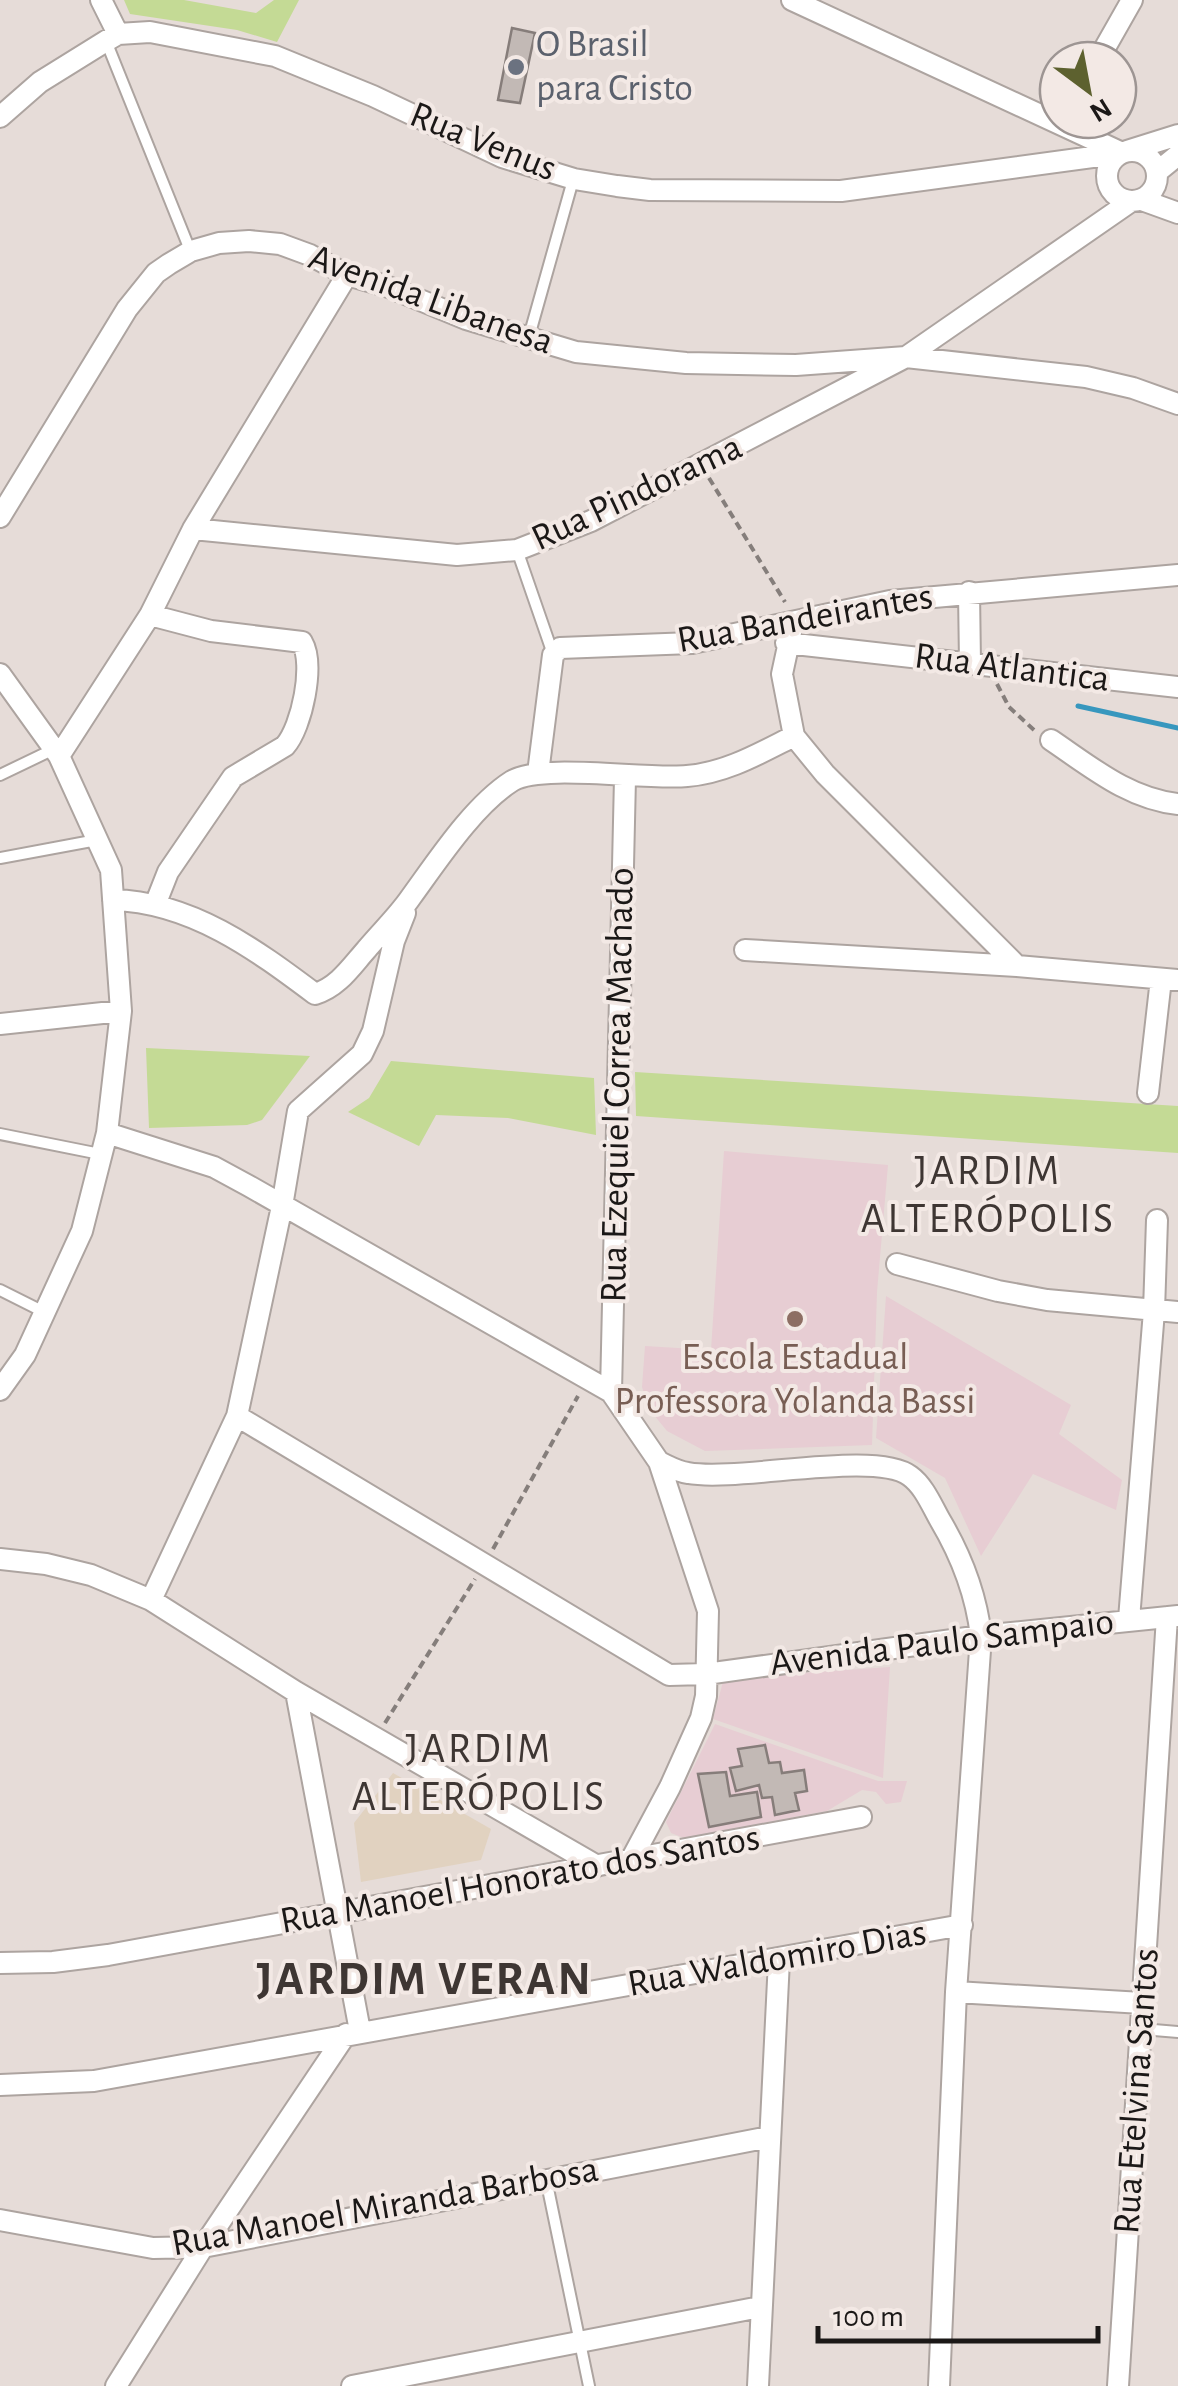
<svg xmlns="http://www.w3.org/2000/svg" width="1178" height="2386" font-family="'Alegreya Sans',sans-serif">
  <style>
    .education { fill: #e7cdd3 }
    .medical { fill: #e1d2c0 }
    .green { fill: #c4da95 }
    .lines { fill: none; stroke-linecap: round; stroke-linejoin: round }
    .stream { stroke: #3797be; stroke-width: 5 }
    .building { fill: #c2b9b5; stroke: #867d7a; stroke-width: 2.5 }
    .service-casing { stroke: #ada4a0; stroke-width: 14 }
    .minor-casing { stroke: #ada4a0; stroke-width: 24 }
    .path { stroke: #857e7b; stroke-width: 4; stroke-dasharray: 8 5; stroke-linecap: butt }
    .service { stroke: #fff; stroke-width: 10 }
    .minor { stroke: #fff; stroke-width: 20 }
    .worship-dot { fill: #6b7280; stroke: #f3e9e5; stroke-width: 4 }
    .education-dot { fill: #8d6e63; stroke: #f3e9e5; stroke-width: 4 }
    .labels { text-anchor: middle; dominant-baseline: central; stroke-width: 8; stroke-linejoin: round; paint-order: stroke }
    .worship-label { font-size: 38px; fill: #5b616d; stroke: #f3e9e5; text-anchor: start }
    .street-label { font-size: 38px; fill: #1b1817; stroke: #f3e9e5 }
    .education-label { font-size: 38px; fill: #785e54; stroke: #f3e9e5 }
    .quarter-label { font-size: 42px; letter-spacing: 2.5px; fill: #3e3633; stroke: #f3e9e5 }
    .district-label { font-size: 48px; font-weight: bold; letter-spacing: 2.5px; fill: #3e3633; stroke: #f3e9e5 }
  </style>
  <rect width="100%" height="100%" fill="#e6dcd8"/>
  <path class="education" d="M724,1151L888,1165L877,1292L872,1445L705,1451L667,1431L649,1409L642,1387L645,1346L711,1350Z
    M886,1296L1071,1405L1059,1434L1122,1480L1116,1510L1033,1474L981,1556L945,1478L876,1438Z
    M890,1667L883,1778L713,1719L724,1678Z
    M715,1724L878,1781H907L901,1802L886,1804L876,1792L862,1790L827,1811L684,1838L671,1833L666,1822Z"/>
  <path class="medical" d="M393,1773L491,1829L481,1860L361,1882L354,1823Z"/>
  <path class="green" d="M124,0H184L256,13L274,0H299L277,42L237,30L130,14Z
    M146,1048L310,1056L262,1120L247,1125L149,1128Z
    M391,1061L594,1078L596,1135L508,1118L436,1115L419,1146L348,1112L369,1098Z
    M635,1072L1178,1106V1153L636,1116Z"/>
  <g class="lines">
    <path class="stream" d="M1078,706L1178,728"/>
  </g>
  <path class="building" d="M512,28L535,33L520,103L498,100Z
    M765,1745L769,1763L780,1762L782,1773L804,1770L807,1791L795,1793L799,1810L775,1815L772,1797L762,1798L759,1785L736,1791L730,1768L742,1766L738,1749Z
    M726,1772L730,1796L757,1792L761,1817L709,1827L698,1774Z"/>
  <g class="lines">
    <defs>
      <path id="service" d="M106,41L190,250
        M528,340L573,180
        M517,550L553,654
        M0,775L52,750
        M0,858L97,840
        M0,1134L100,1154
        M0,1290L44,1312
        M1142,2029L1178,2032
        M546,2179L589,2386"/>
      <path id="minor" d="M101,0L118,34
        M792,0L1120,152
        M1098,60L1132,0
        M0,117L40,82L106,41L118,34L150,32L275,56L373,96L502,157L574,179L617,186L650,190L841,191L1122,153
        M1107 176a25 25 0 1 1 50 0a25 25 0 1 1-50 0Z
        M1127,151L1178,135
        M1157,172L1178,155
        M1142,200L1178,213
        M0,517L127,309L156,273L169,264L191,251L219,243L249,241L280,244L310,255L347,275L386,286L466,319L576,352L686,363L796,365L906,357L1086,377L1133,388L1178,404
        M193,529L457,555L517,550L591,521L906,357L1130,202
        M969,592L970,663
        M150,615L211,631L302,642C315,664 302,727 285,746L233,777L168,872L155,905
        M793,623L782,674L794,736L825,774L1017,966
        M786,643L1178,687
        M0,674L59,756L111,870L121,1011L107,1133L82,1231L25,1355L0,1390
        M1051,740C1091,767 1129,799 1178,804
        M59,756L150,615L193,529L347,275
        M538,773L553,655L560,648L692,643L890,601L1178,575
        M113,900C191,902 255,949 315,994C338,987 351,967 366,950C381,932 398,916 411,897C438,860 473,806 512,781C541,763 645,780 687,776C726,773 760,753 794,736
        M745,950L1017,966L1178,980
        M0,1024L121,1011
        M1148,1093L1161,979
        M107,1133L214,1167L249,1186L611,1392L659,1462L708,1611L706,1696L701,1718L670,1787L631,1860
        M897,1264L998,1291L1047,1300L1178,1312
        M611,1392L625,778
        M237,1416L669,1675L706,1674L981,1636L1178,1616
        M659,1462C668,1466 678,1472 688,1473C739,1482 875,1450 910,1476C924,1486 932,1506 940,1520C962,1557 976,1593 981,1636L956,1992L939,2386
        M0,1559L46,1564L91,1575L151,1600L296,1692L597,1866
        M151,1600L237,1416L282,1206L298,1111L362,1054L373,1031L394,941L405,913
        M1129,1619L1154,1311L1157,1220
        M296,1692L360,2031
        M0,1963L53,1962L108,1955L861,1817
        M956,1992L1142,2003
        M0,2085L94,2081L962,1925
        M0,2220L153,2248L203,2247L769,2137
        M116,2386L203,2247L346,2034
        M352,2386L760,2307
        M758,2386L779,1960
        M1118,2386L1167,1617"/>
    </defs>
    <use href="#service" class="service-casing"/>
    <use href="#minor" class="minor-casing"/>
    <path class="path" d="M709,478L785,602
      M997,684L1009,707L1034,730
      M493,1549L578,1396
      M385,1723L475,1579"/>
    <use href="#service" class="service"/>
    <use href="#minor" class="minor"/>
  </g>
  <circle class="worship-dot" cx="516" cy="67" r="10"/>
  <circle class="education-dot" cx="795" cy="1319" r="10"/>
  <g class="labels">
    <g class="worship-label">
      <text x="536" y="45">O Brasil<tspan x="536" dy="44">para Cristo</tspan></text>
    </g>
    <g class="street-label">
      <text transform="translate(483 142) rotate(22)">Rua Venus</text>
      <text transform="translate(431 300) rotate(20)">Avenida Libanesa</text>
      <text transform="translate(637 493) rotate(-25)">Rua Pindorama</text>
      <text transform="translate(805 619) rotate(-10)">Rua Bandeirantes</text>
      <text transform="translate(1012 668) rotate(7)">Rua Atlantica</text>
      <text transform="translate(618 1085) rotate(-89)">Rua Ezequiel Correa Machado</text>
      <text transform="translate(942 1643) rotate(-7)">Avenida Paulo Sampaio</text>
      <text transform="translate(520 1880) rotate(-10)">Rua Manoel Honorato dos Santos</text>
      <text transform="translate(777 1959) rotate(-10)">Rua Waldomiro Dias</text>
      <text transform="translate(1137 2091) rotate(-86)">Rua Etelvina Santos</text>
      <text transform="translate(385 2207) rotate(-10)">Rua Manoel Miranda Barbosa</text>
    </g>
    <g class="education-label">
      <text x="795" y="1358">Escola Estadual<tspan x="795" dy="44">Professora Yolanda Bassi</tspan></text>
    </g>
    <g class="quarter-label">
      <text x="988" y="1171">JARDIM<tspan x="988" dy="48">ALTERÓPOLIS</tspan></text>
      <text x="479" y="1749">JARDIM<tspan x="479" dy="48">ALTERÓPOLIS</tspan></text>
    </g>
    <g class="district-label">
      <text x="425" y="1980">JARDIM VERAN</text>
    </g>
  </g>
  <g transform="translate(1088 90) rotate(148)"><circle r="48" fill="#f3e9e5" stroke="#9d9593" stroke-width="2.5"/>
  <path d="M0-8L18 38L0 25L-18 38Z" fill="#5d612f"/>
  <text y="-15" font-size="28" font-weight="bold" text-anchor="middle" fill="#1b1817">N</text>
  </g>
  <path d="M818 2326v15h280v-15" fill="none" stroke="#1b1817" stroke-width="5"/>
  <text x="833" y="2326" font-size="30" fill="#1b1817" stroke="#f3e9e5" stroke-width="8" paint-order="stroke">100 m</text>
</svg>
